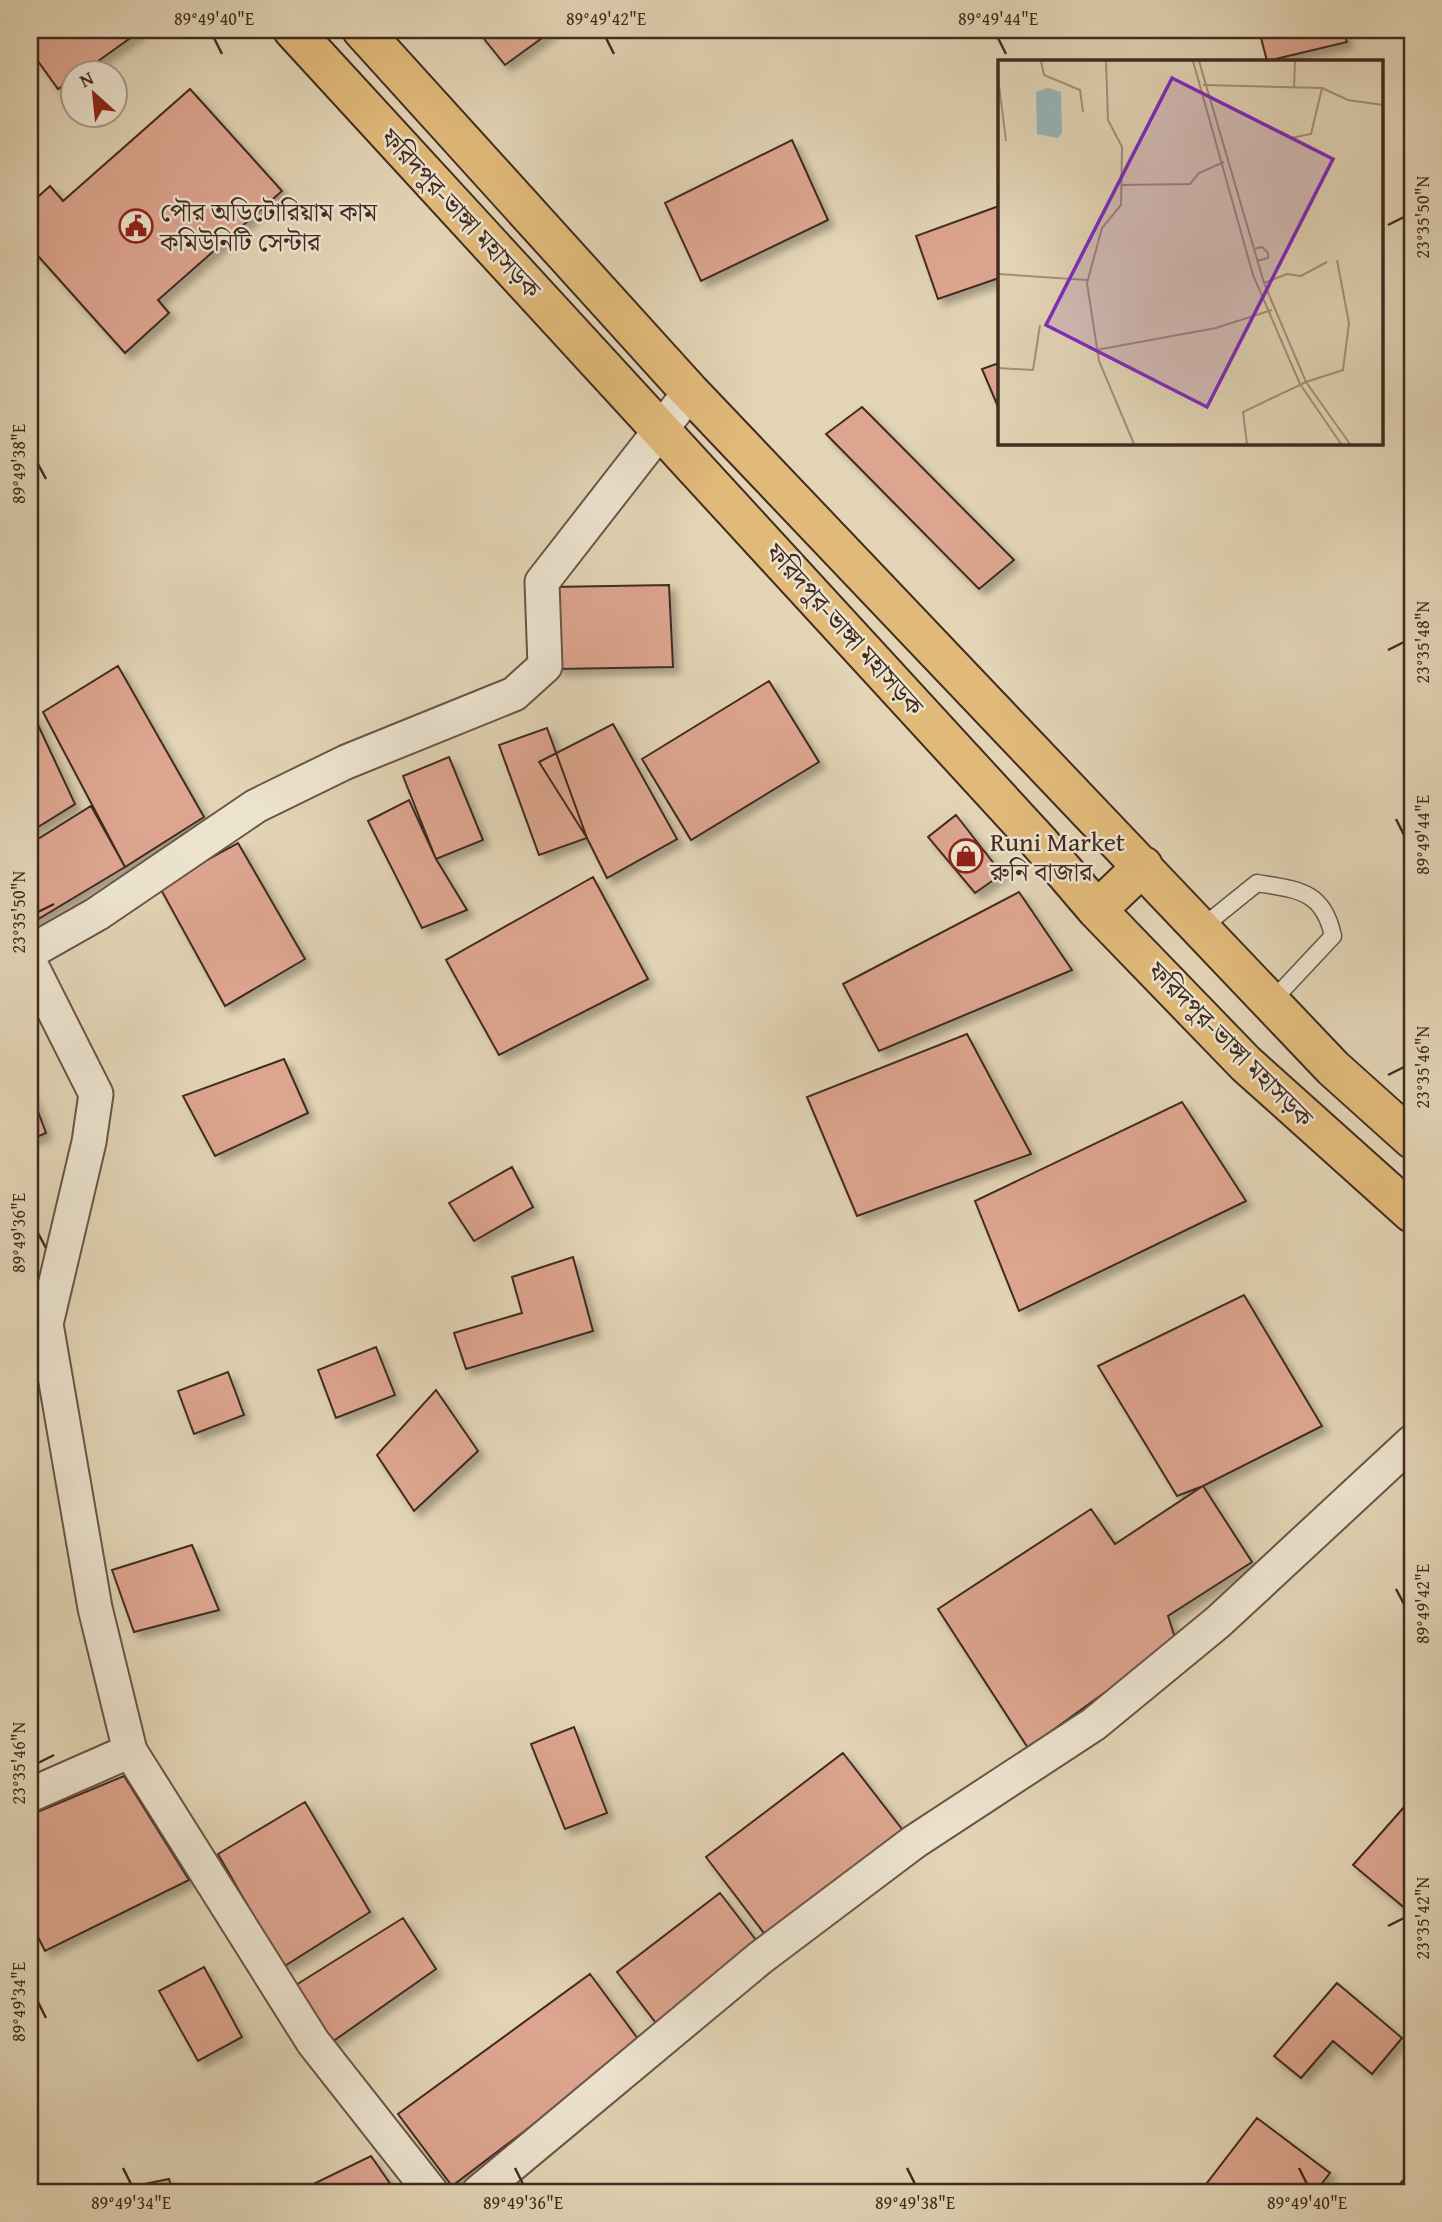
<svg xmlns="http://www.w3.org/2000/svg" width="1442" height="2222" font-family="'Gentium Book Plus','Noto Serif Bengali',serif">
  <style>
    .building { fill: #dda58f; stroke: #412b21; stroke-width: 2; filter: url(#shadow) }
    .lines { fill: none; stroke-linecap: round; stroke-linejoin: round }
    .service-casing { stroke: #695546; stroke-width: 19 }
    .minor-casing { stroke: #695546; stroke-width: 37 }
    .trunk-casing { stroke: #412b21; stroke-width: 42 }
    .service { stroke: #ece3cf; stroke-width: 16 }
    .minor { stroke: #ece3cf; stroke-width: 33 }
    .trunk { stroke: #e1ba7a; stroke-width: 38 }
    .ticks { fill: none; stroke: #412b21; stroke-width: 2.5 }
    .labels { text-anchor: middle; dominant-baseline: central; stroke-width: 5; stroke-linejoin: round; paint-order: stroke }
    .poi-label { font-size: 26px; fill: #412b21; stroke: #ece3cf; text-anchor: start }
    .street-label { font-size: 26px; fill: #412b21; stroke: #ece3cf }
    .inset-road { fill: none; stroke: #a2907a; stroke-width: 2 }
    .view { fill: #7b2cbf; fill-opacity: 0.15; stroke: #7b2cbf; stroke-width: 3.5 }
    .inset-edge { fill: none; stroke: #412b21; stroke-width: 3.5 }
    .neatline { fill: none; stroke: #412b21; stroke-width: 2.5 }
    .ticks-label { font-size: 18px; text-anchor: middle; fill: #412b21 }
  </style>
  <defs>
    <filter id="shadow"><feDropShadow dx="6" dy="6" stdDeviation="3.5" flood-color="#0004"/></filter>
  </defs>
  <rect width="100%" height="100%" fill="#e2d4b5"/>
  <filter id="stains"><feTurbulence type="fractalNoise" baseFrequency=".00286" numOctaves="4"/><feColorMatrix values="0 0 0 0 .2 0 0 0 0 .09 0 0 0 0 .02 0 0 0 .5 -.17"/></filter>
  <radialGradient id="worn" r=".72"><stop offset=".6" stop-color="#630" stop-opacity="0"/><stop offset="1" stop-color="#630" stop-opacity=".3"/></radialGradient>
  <path class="building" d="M43,30H139L140,31L80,74H74V78L58,89L30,50V39Z
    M477,30H553L505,65Z
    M1259,30H1343L1347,42L1267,61Z
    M190,89L282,191L158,300L169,313L125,353L30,247V204L50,186L63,201Z
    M792,140L828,220L701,281L665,203Z
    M999,206V278L938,299L916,236Z
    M999,363V409L982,369Z
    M862,407L1014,560L979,589L826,434Z
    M669,585L673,667L557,669L551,587Z
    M118,666L204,817L125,867L43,712Z
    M769,681L819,762L691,840L642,759Z
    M31,710L75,804L30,832V711Z
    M613,724L677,839L607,878L587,838L539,762Z
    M547,728L587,838L539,855L499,745Z
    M449,757L483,840L436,859L403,776Z
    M409,800L436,859L467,910L422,928L368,821Z
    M91,806L125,867L30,924V844Z
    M956,815L1002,874L975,893L928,837Z
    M238,843L305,959L225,1006L159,886Z
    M593,877L648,979L499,1055L446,960Z
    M1019,892L1072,970L879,1051L843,984Z
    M967,1034L1031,1154L857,1216L807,1097Z
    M284,1059L308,1113L215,1156L183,1096Z
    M30,1090L46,1133L30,1140Z
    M1182,1102L1246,1201L1019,1311L975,1201Z
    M512,1167L533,1207L474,1241L449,1203Z
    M573,1257L593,1331L466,1369L454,1333L522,1313L512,1277Z
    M1244,1295L1322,1426L1203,1486L1177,1496L1098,1366Z
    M376,1347L395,1395L336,1418L318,1370Z
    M228,1372L244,1415L194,1434L178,1391Z
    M436,1390L478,1451L414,1511L377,1455Z
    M1203,1486L1252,1562L1168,1616L1176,1641L1028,1748L938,1609L1091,1509L1115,1544Z
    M192,1545L219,1610L134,1632L112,1570Z
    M1412,1611V1626L1405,1619Z
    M574,1727L607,1813L565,1829L531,1744Z
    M843,1753L905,1833L767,1937L706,1857Z
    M124,1776L189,1880L45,1951L30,1921V1815Z
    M124,1776L189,1880L45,1951L30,1921V1815Z
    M1412,1798V1914L1353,1865Z
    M305,1802L370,1912L283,1967L218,1854Z
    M720,1893L759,1944L656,2023L617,1972Z
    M403,1918L436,1969L322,2049L288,1990Z
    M204,1967L242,2037L198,2061L159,1991Z
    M590,1974L641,2043L452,2186L398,2114Z
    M1337,1983L1402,2038L1372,2074L1333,2041L1301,2078L1274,2056Z
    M1257,2118L1330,2173L1315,2192H1200Z
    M371,2156L391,2185L379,2192H297Z
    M1412,2171V2192H1392Z
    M169,2179L173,2192H132L130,2187Z"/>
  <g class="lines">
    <defs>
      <path id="service" d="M1200,929L1257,883C1298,890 1323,890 1333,936L1272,1001"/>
      <path id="minor" d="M30,952L97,914L256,806L346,762L514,694L545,666L542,582L690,392
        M30,963L96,1094L89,1142L46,1324L95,1608L130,1751L313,2042L431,2192
        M30,1795L130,1751
        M479,2192L760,1958L914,1842L1094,1724L1218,1622L1412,1442"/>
      <path id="trunk" d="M293,30L1039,842L1097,910L1246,1064L1412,1213
        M362,30L690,392L1333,1068L1412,1139
        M1097,910L1143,866"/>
    </defs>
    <use href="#service" class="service-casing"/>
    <use href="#minor" class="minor-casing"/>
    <use href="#trunk" class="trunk-casing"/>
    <use href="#service" class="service"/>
    <use href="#minor" class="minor"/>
    <use href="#trunk" class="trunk"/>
  </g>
  <path class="ticks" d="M214,38L222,54M606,38L614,54M998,38L1006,54M1388,225L1404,217M38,464L46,479M1388,650L1404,642M1396,819L1404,835M38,912L54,904M1388,1075L1404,1067M38,1233L46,1248M1396,1589L1404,1604M38,1763L54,1755M1388,1926L1404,1918M38,2002L46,2018M123,2168L131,2184M515,2168L523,2184M907,2168L915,2184M1299,2168L1307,2184"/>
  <defs>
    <symbol id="civic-ring" viewBox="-11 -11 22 22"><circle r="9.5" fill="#ece3cf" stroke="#8f2418" stroke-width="1.5"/><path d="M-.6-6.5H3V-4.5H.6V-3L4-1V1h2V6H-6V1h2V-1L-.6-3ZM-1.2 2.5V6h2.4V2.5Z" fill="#8f2418"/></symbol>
    <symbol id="shop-ring" viewBox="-11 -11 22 22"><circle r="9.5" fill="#ece3cf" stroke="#8f2418" stroke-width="1.5"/><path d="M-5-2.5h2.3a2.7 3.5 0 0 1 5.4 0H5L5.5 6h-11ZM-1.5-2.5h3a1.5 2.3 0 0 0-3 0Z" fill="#8f2418"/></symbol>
  </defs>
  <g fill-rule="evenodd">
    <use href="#civic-ring" x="117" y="207" width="38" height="38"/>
    <use href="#shop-ring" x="947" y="837" width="38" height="38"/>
  </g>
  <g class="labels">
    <g class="poi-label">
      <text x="160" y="211">পৌর অডিটোরিয়াম কাম<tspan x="160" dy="30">কমিউনিটি সেন্টার</tspan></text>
      <text x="990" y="841">Runi Market<tspan x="990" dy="30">রুনি বাজার</tspan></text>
    </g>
    <g class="street-label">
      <text transform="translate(461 213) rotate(47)">ফরিদপুর-ভাঙ্গা মহাসড়ক</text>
      <text transform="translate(845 629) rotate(48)">ফরিদপুর-ভাঙ্গা মহাসড়ক</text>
      <text transform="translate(1231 1044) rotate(45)">ফরিদপুর-ভাঙ্গা মহাসড়ক</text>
    </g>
  </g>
  <g transform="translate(998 60)">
    <rect width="385" height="385" fill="#e2d4b5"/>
    <path d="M50,28L63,32L64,73L60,78L39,74L38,32Z" fill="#99b5b9"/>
    <path class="inset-road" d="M43,1L46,15L82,30L85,52M108,1L110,60L124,87L123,145L104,168L89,223L101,301L136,384M195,1L255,215L302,324L343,384M201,1L266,223L308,322L352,384M0,17L8,81M205,25L324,28L350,40L385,45M296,28L297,1M293,78L313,74L324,28M123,125L192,124L201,113L226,102M255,189L264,187L270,193V198L259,201M0,214L89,220M266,223L289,214L303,216L329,202M98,290L218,268L274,250M0,308L35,310L42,265M249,384L245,352L308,322L345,310L351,263L339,200"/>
    <path class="view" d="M174,18L335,99L209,347L48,265Z"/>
    <rect width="385" height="385" class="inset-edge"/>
  </g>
  <rect width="1442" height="2222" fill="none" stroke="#e2d4b5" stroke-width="77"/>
  <g transform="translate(94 94) rotate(333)"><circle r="33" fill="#ece3cf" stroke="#a89989" stroke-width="2"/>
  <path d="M0-5L12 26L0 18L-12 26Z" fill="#8f2418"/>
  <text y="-10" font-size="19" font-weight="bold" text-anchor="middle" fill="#412b21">N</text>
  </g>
  <rect x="38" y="38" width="1366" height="2146" class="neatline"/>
  <g class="ticks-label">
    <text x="214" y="25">89°49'40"E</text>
    <text x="606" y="25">89°49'42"E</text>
    <text x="998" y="25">89°49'44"E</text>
    <text transform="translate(1423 217) rotate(-90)" y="6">23°35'50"N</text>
    <text transform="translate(19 464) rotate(-90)" y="6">89°49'38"E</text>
    <text transform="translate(1423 642) rotate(-90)" y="6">23°35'48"N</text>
    <text transform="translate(1423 835) rotate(-90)" y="6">89°49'44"E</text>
    <text transform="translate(19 912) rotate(-90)" y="6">23°35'50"N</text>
    <text transform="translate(1423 1067) rotate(-90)" y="6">23°35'46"N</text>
    <text transform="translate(19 1233) rotate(-90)" y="6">89°49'36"E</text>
    <text transform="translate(1423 1604) rotate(-90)" y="6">89°49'42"E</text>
    <text transform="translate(19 1763) rotate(-90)" y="6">23°35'46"N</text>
    <text transform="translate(1423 1918) rotate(-90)" y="6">23°35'42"N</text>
    <text transform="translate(19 2002) rotate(-90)" y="6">89°49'34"E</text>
    <text x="131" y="2209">89°49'34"E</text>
    <text x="523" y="2209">89°49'36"E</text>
    <text x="915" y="2209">89°49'38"E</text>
    <text x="1307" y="2209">89°49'40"E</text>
  </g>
  <rect width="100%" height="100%" filter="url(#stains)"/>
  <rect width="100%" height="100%" fill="url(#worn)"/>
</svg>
